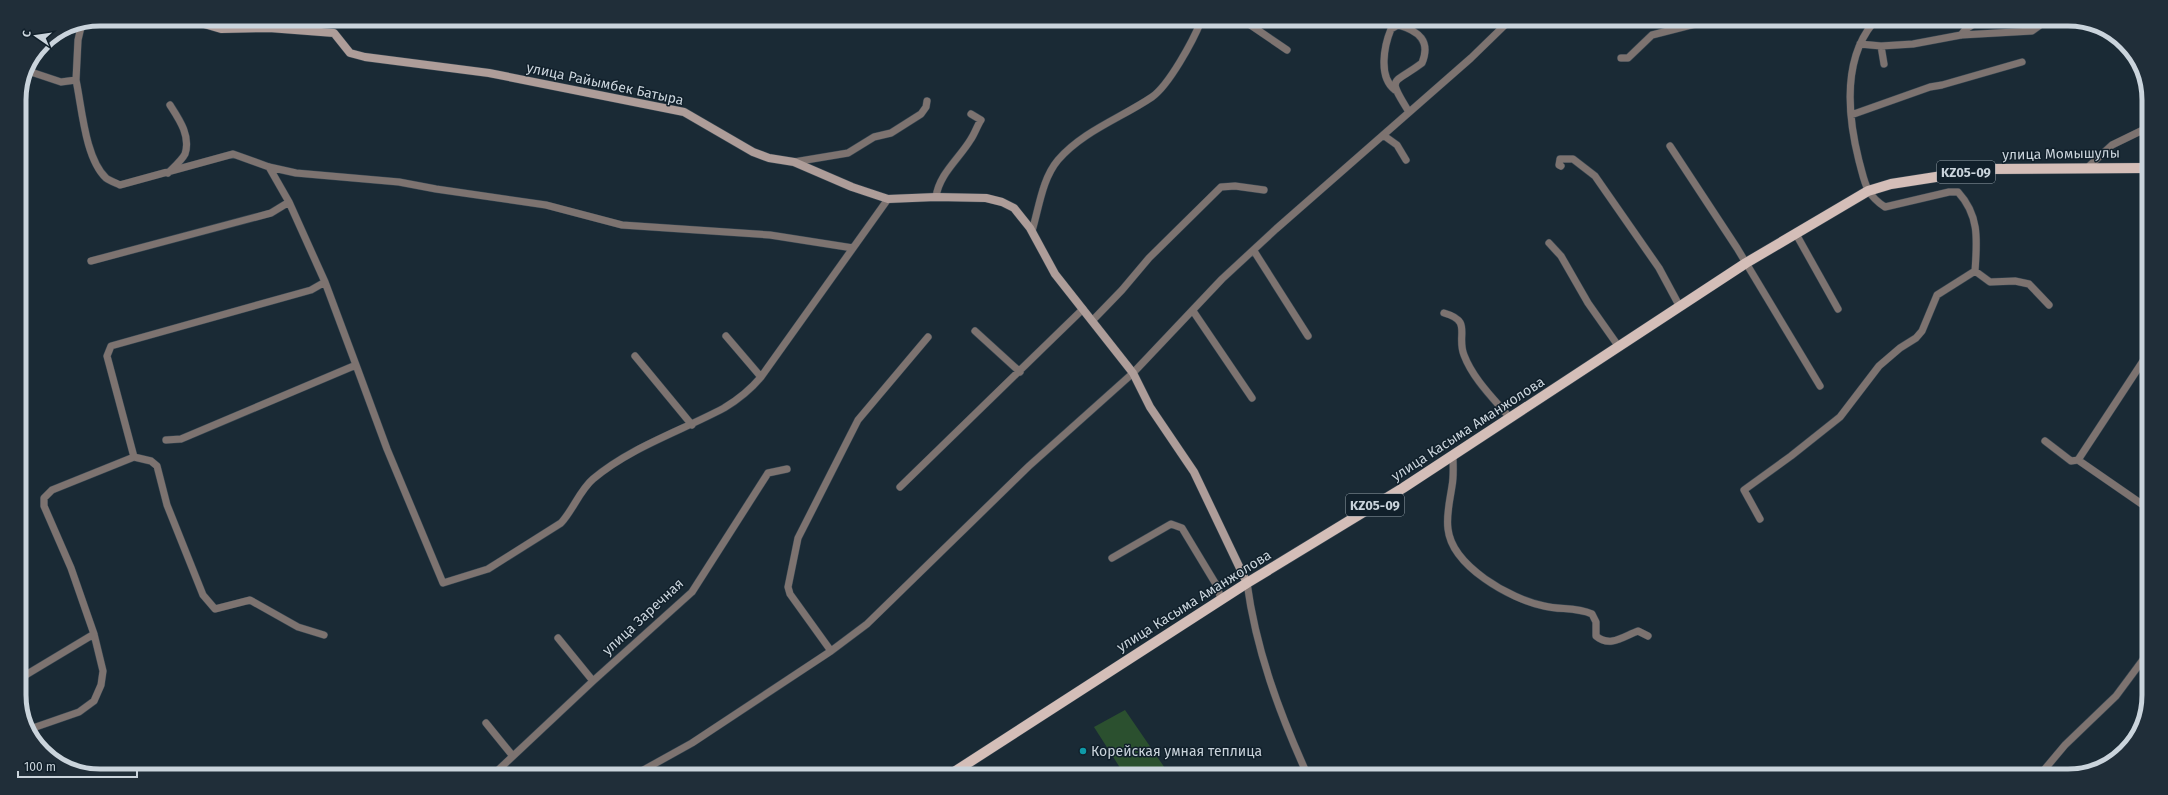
<svg xmlns="http://www.w3.org/2000/svg" width="2168" height="795" font-family="'Fira Sans',sans-serif">
  <style>
    .green { fill: #2b502f }
    .lines { fill: none; stroke-linecap: round; stroke-linejoin: round }
    .street-casing { stroke: #364550; stroke-width: 8 }
    .secondary-casing { stroke: #364550; stroke-width: 9 }
    .primary-casing { stroke: #364550; stroke-width: 11 }
    .street { stroke: #7d7370; stroke-width: 7 }
    .secondary { stroke: #ae9d99; stroke-width: 8 }
    .primary { stroke: #d4beb8; stroke-width: 10 }
    .culture-dot { fill: #0f9aa8; stroke: #11202b; stroke-width: 1.5 }
    .labels { text-anchor: middle; dominant-baseline: central; stroke-width: 3; stroke-linejoin: round; paint-order: stroke }
    .shield { fill: #11202b; stroke: #929ea7; stroke-width: 1 }
    .shield-label { font-size: 13px; font-weight: bold; fill: #cad4dc }
    .street-label { font-size: 14px; fill: #cad4dc; stroke: #11202b }
    .poi-label { font-size: 14px; fill: #cad4dc; stroke: #11202b; text-anchor: start }
    .rim { fill: none; stroke: #cad4dc; stroke-width: 5 }
  </style>
  <rect width="100%" height="100%" fill="#1a2a35"/>
  <path class="green" d="M1125,710L1169,774H1124L1094,727Z"/>
  <g class="lines">
    <defs>
      <path id="street" d="M1246,22L1287,50
        M1961,35L1965,30L1975,23
        M1860,44L1881,46L1913,44L1961,35L2032,31L2039,26L2040,23
        M1881,46L1884,64
        M1621,58H1628L1652,35L1699,23
        M25,70L61,82L76,80C82,108 85,158 106,178C110,181 116,183 120,185L233,154L269,167L296,173L399,182L436,189L546,205L622,225L770,235L853,248
        M76,80L78,40L82,23
        M1395,90C1378,77 1384,46 1391,29L1398,25C1419,31 1431,41 1422,63C1393,85 1386,75 1409,112
        M1851,115L1930,87L1942,85L2022,62
        M1383,135L1397,145L1406,160
        M1670,146L1737,248L1820,386
        M794,162L848,153L874,137L891,133L921,114L926,107L927,101
        M1561,166L1559,165L1560,159H1573L1595,176L1659,268L1680,307
        M269,167L289,202
        M2087,168L2112,145L2149,127
        M168,173C173,168 182,160 185,154C191,136 179,119 170,105
        M936,197C939,174 959,159 971,139C975,133 977,126 981,120L971,114
        M1032,231C1039,208 1042,179 1058,160C1083,131 1121,118 1152,97C1169,85 1193,41 1201,21
        M1796,234L1838,309
        M1549,243L1561,256L1588,303L1619,347
        M1254,251L1308,336
        M91,261L271,213L289,202L325,282
        M1975,271L1990,282L2015,281L2029,284L2049,305
        M1193,311L1252,398
        M1444,313C1473,321 1456,335 1464,355C1473,379 1494,399 1510,418
        M1092,321L1122,290L1149,258L1221,187L1235,186L1264,190
        M975,331L1020,372
        M726,336L761,377
        M635,356L692,425
        M166,440L181,439L356,365L387,449L443,583L488,569L561,523C573,510 580,490 593,479C631,447 681,431 724,408C739,399 750,390 761,377L888,199
        M2045,441L2071,461L2078,460
        M1453,456C1453,466 1454,476 1452,486C1450,500 1446,515 1448,529C1452,566 1510,599 1544,606C1560,610 1576,607 1592,614L1596,622V636C1610,648 1624,636 1638,631L1648,636
        M900,487L1083,309
        M2146,507L2078,460L2147,355
        M1760,519L1744,490L1791,456L1840,417L1879,366L1900,348L1916,338L1922,331L1937,295L1975,271C1977,241 1980,216 1958,192H1949L1885,207C1865,194 1865,182 1859,161C1848,117 1842,61 1873,23
        M1112,558L1171,524L1182,528L1217,586L1221,599
        M1247,583C1256,650 1279,712 1307,774
        M324,635L298,627L250,600L215,609L203,595L167,505L157,466L151,461L134,457L107,356L111,346L311,290L325,282L356,365
        M558,638L593,681
        M831,651L790,594L788,587L798,538L858,420L928,337
        M19,679L94,634
        M486,723L512,755
        M30,729L79,712L94,701L101,685L103,671L94,634L71,568L44,506V498L52,490L134,457
        M495,773L593,681L692,592L768,473L787,469
        M638,773L692,743L831,651L867,624L1029,466L1133,373L1222,279L1276,229L1471,58L1508,22
        M2039,776L2065,745L2116,696L2145,657"/>
      <path id="secondary" d="M187,19L221,29L269,28L334,33L350,53L365,57L489,73L684,112L753,152L769,158L794,162L852,187L888,199L936,197L986,198L1002,202L1014,208L1030,228L1055,274L1133,373L1150,407L1194,472L1247,583"/>
      <path id="primary" d="M951,774L1247,583L1403,488L1746,263L1868,191L1891,184L1987,169L2148,168"/>
    </defs>
    <use href="#street" class="street-casing"/>
    <use href="#secondary" class="secondary-casing"/>
    <use href="#primary" class="primary-casing"/>
    <use href="#street" class="street"/>
    <use href="#secondary" class="secondary"/>
    <use href="#primary" class="primary"/>
  </g>
  <circle class="culture-dot" cx="1083" cy="751" r="4"/>
  <g class="labels">
    <g class="shield">
      <rect x="1937" y="161" width="58" height="22" rx="3"/>
      <rect x="1346" y="494" width="58" height="22" rx="3"/>
    </g>
    <g class="shield-label">
      <text x="1966" y="172">KZ05-09</text>
      <text x="1375" y="505">KZ05-09</text>
    </g>
    <g class="street-label">
      <text transform="translate(605 84) rotate(12)">улица Райымбек Батыра</text>
      <text transform="translate(2061 154) rotate(-1)">улица Момышулы</text>
      <text transform="translate(1468 429) rotate(-33)">улица Касыма Аманжолова</text>
      <text transform="translate(1194 601) rotate(-32)">улица Касыма Аманжолова</text>
      <text transform="translate(643 617) rotate(-43)">улица Заречная</text>
    </g>
    <g class="poi-label">
      <text x="1091" y="751">Корейская умная теплица</text>
    </g>
  </g>
  <path d="M0 0H2168V795H0ZM100 26H2068A74 74 0 0 1 2142 100V695A74 74 0 0 1 2068 769H100A74 74 0 0 1 26 695V100A74 74 0 0 1 100 26Z" fill="#202e39" fill-rule="evenodd"/>
  <path class="rim" d="M100 26H2068A74 74 0 0 1 2142 100V695A74 74 0 0 1 2068 769H100A74 74 0 0 1 26 695V100A74 74 0 0 1 100 26Z"/>
  <g transform="translate(36 36) rotate(283)" stroke="#11202b" stroke-width="3" paint-order="stroke">
  <path d="M0-3L7 15L0 10L-7 15Z" fill="#cad4dc"/>
  <text y="-6" font-size="11" font-weight="bold" text-anchor="middle" fill="#cad4dc">С</text>
  </g>
  <path d="M18 771v6h119v-6" fill="none" stroke="#cad4dc" stroke-width="2"/>
  <text x="24" y="771" font-size="12" fill="#cad4dc" stroke="#11202b" stroke-width="3" paint-order="stroke">100 m</text>
</svg>
